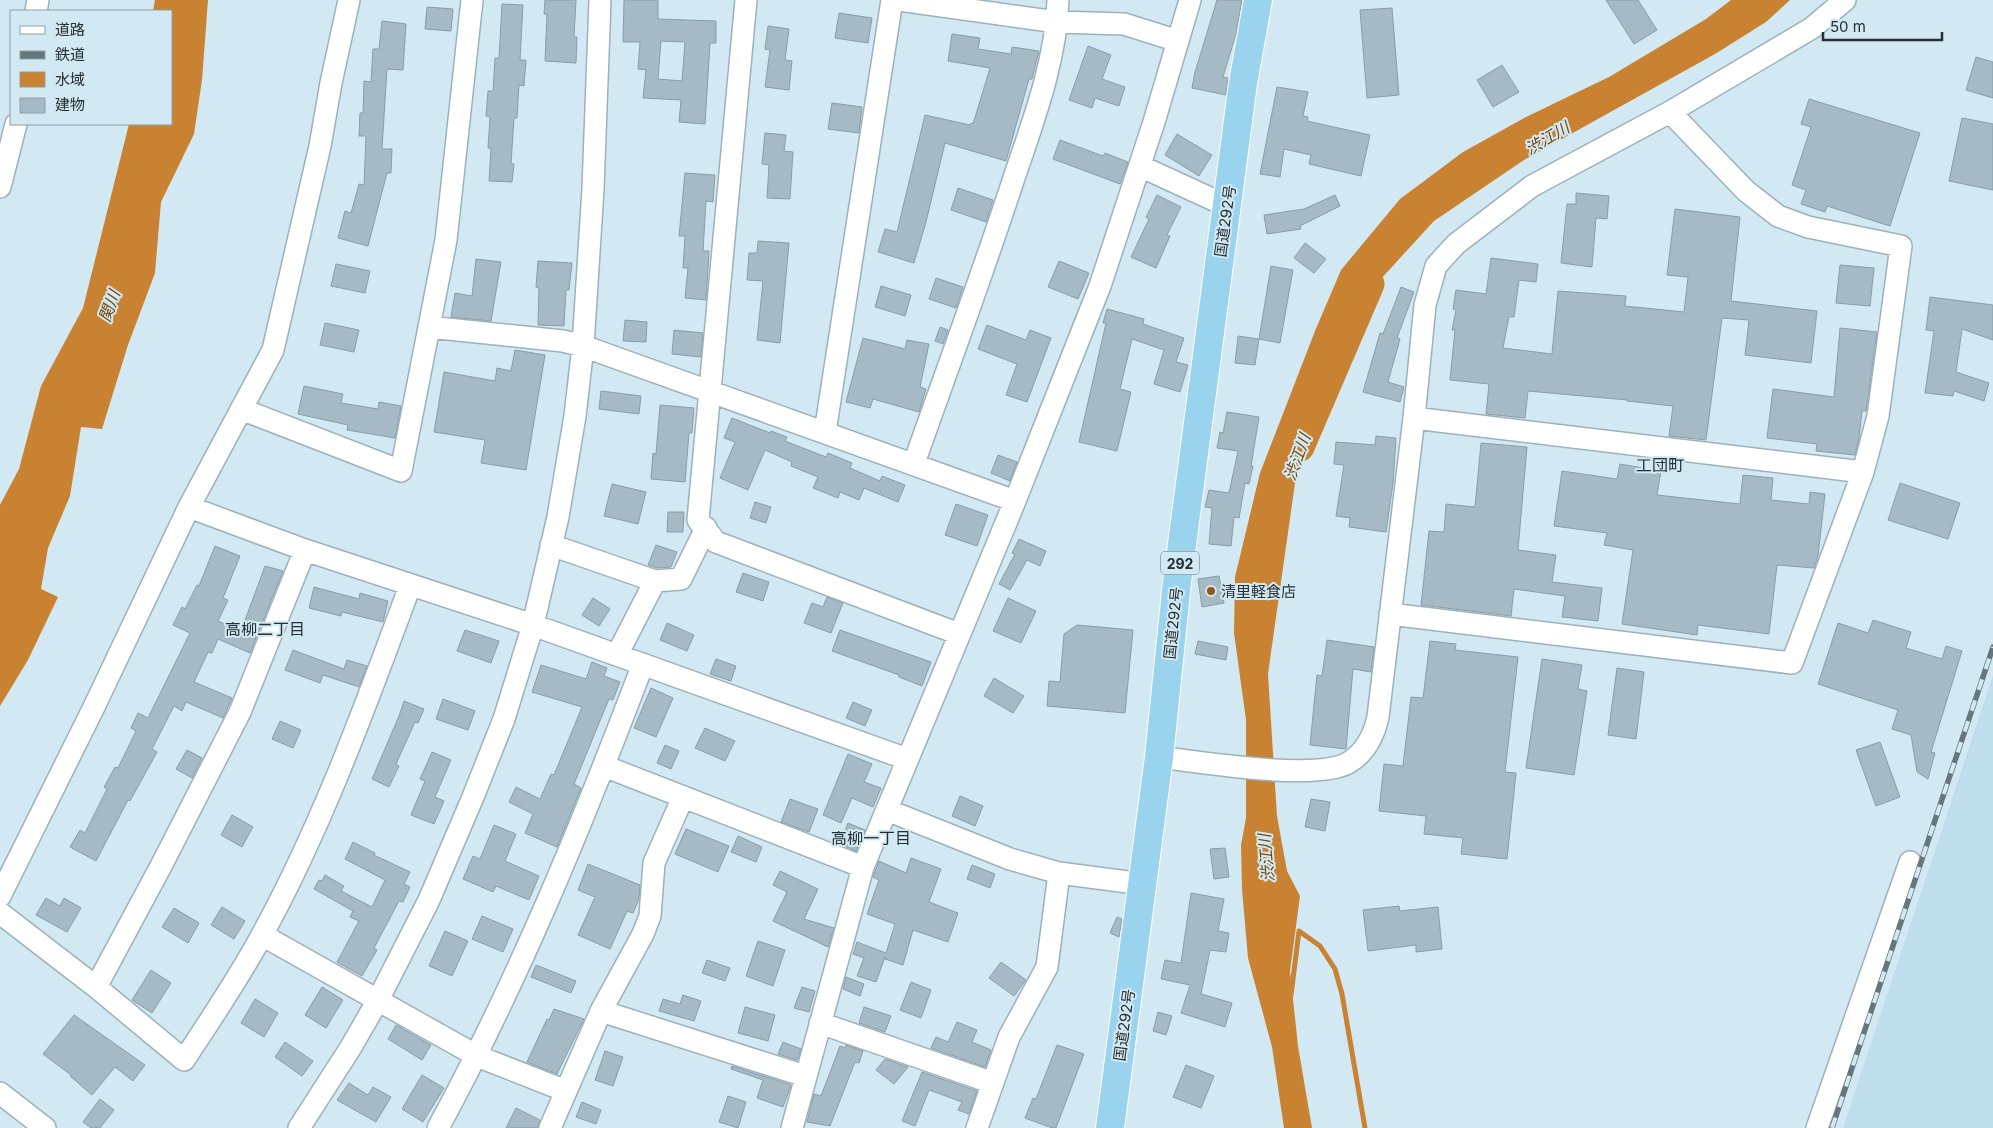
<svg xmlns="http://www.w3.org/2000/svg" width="1993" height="1128" font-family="Inter,'Noto Sans JP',sans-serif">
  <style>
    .built { fill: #bfdeec }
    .water { fill: #c98232 }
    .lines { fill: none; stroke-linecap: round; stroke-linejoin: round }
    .stream { stroke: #c98232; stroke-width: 5 }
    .river { stroke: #c98232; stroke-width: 29 }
    .building { fill: #a5bac5; stroke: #889da7; fill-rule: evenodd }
    .minor-casing { stroke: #9cb1bb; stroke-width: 24 }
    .highway-casing { stroke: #fff; stroke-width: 30 }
    .minor { stroke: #fff; stroke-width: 21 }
    .highway { stroke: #99d3ee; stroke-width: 28 }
    .rail-casing { stroke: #67757c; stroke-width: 5.5 }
    .rail { stroke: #d2e9f3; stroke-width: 4; stroke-dasharray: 11; stroke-linecap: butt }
    .poi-dot { fill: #915912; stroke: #d2e9f3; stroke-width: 2 }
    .labels { text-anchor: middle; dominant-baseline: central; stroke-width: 4; stroke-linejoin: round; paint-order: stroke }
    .shield { fill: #d2e9f3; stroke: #5a676d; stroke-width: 1 }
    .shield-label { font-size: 14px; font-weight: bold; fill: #262f33 }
    .street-label { font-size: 15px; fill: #262f33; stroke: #d2e9f3 }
    .poi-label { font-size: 15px; fill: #262f33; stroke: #d2e9f3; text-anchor: start }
    .water-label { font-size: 16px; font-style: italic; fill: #734405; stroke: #d2e9f3 }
    .neighbourhood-label { font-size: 16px; fill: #262f33; stroke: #d2e9f3 }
  </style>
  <rect width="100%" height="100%" fill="#d2e9f3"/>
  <path class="built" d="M1993,675V1128H1843Z"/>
  <path class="water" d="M155,0H208L202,80L194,134L161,202L155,273L128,345L102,429L81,427L70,496L48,548L41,589L58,597L28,660L0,706V505L19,469L41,386L83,308L129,124H171V11H153Z
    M1731,0H1790L1766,22L1715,54L1524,160L1434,221L1379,281L1330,361L1296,476L1268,674L1277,816L1287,871L1300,896L1290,971L1298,1046L1312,1128H1284L1272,1047L1248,958L1242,889L1241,845L1246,818V720L1234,633L1235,577L1260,473L1315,331L1341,270L1400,199L1463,152L1526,117L1609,77L1706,19Z"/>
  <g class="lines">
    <path class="stream" d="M1291,995L1299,931L1320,946L1335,969L1342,994L1365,1128"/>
    <path class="river" d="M1300,447L1370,284"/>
  </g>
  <path class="building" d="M545,0H576L574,37H577L576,63L545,61L547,14H544Z
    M624,0H658V19L716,21V43H710L705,124L679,122L681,100L643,98L646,70L638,69L640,42H623ZM661,41L685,42L682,81L658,79Z
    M1217,0H1242L1236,34L1223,77L1228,78L1226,95L1192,88L1195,72Z
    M1606,0H1638L1657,30L1634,44Z
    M502,4L523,5L520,60H526L524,86L519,85L517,118H514L511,164H514L512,182L489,181L491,148H488L490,117L486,116L488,91H493L495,58H499Z
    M427,7L453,9L451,31L425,29Z
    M1392,8L1399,95L1367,98L1360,10Z
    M839,13L872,18L868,43L835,38Z
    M382,21L406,24L403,70L387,69L382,149H392L391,173H387L368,246L338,238L345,211L351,213L359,184L364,185L366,136H359L360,113H363L364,81L371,82L373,49H379Z
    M768,26L789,29L785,60L792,61L789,90L765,87L770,50L765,49Z
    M952,34L980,38L978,49L1011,54L1012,47L1039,51L1032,79H1029L1006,161L945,143L926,222L914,263L878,252L885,229L897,232L925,115L970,125L971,123L973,124L990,68L948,61Z
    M1088,46L1111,55L1102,79L1125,87L1119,106L1095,98L1092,108L1069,100Z
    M1976,57L1993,62V98L1966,90Z
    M1502,65L1519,92L1493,107L1477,80Z
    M1277,87L1308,92L1303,116L1308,117L1307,121L1370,135L1361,176L1309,164L1311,155L1284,149L1280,177L1260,174Z
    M1809,99L1920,133L1890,226L1827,206L1825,212L1801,204L1806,190L1792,185L1811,127L1801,124Z
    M832,103L862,107L859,133L828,129Z
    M1962,118L1993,124V190L1949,181Z
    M765,133L786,135L784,151L793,152L790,199L767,198L769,165L762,164Z
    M1177,134L1212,155L1199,176L1165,155Z
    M1060,140L1103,156L1105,153L1128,162L1120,184L1053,159Z
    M685,173L715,175L713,202L706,201L703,251H709L706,300L685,298L688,268H683L685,236H679Z
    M958,188L993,200L986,222L951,210Z
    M1576,193L1609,196L1607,219L1596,218L1592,267L1561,263L1567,204H1576Z
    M1157,195L1181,207L1167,235L1170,236L1156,268L1131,257L1149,219L1146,217Z
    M1335,195L1340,206L1300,226L1301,229L1267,234L1264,215L1304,209Z
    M1675,209L1740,217L1731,301L1817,311L1811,363L1745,355L1749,320L1722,318L1706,440L1669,436L1673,406L1627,401V400L1528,391L1525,418L1486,414L1489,384L1450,380L1455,330H1452L1456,310L1453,309L1456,290L1486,294L1491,258L1538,264L1536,282L1519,280L1514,317H1509L1503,348L1552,354L1558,291L1626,296L1625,306L1684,312L1688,277L1667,275Z
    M758,241L789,243L780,343L757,340L763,281L747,280L749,253H757Z
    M1305,243L1326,259L1314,273L1294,258Z
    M476,259L501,262L491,321L451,317L455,293L472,296Z
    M538,261L572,263L569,290H566L564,326L538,325L539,288L536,287Z
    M1059,261L1089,273L1078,299L1048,287Z
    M336,264L370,271L365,293L331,286Z
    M1840,265L1874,268L1870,306L1836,303Z
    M1271,266L1293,270L1280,343L1259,339Z
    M936,278L963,287L956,308L929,299Z
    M881,286L911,295L905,316L875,307Z
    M1401,287L1414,292L1397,338L1400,339L1388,382L1404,387L1400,402L1363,392L1380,333L1383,334Z
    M1930,297L1993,305V340L1962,329L1956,372L1989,383L1984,401L1954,391L1953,396L1925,393L1934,331L1926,330Z
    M1107,309L1144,319L1143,324L1184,338L1176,362L1188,365L1180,392L1154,384L1164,350L1132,339L1120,389L1131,392L1117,451L1079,442L1106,323H1103Z
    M625,320L647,322L646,342L623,341Z
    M325,323L359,330L354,352L320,345Z
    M987,325L1026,340L1030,330L1051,338L1027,402L1006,395L1017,364L978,349Z
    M940,327L948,330L943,344L935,341Z
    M1840,328L1877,332L1866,411H1862L1859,438L1855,455L1816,451L1817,444L1767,438L1773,389L1834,397Z
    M674,330L703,333L701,357L672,354Z
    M1238,336L1259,339L1255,365L1235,363Z
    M863,338L905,349L907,340L929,344L920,387L926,389L919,412L873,399L870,408L846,402Z
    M515,350L545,355L526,470L481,463L485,440L434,432L444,372L495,381L497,368L511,371Z
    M304,386L343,394L341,403L378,409L379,402L401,406L395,438L347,430L348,425L298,414Z
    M601,391L641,396L639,414L599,409Z
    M660,405L694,408L692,433H689L685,482L651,479L653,453L656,454Z
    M1227,412L1259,417L1251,466H1253L1249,484L1245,483L1239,518L1234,517L1231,546L1209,544L1212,508L1205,507L1209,490L1229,493L1238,451L1217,448L1220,432L1223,433Z
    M732,418L770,433L771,431L787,437L785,441L826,457L828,453L852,463L850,468L880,481L882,476L905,485L898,502L864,488L859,500L840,492L838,498L813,488L818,477L791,466L792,462L765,450L748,490L720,478L735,442L724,438Z
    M1376,436L1396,438L1393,483L1386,532L1349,527L1350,518L1336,516L1344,465L1334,464L1336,442L1375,445Z
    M1481,443L1527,447L1518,550L1556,555L1552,582L1602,588L1598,621L1562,617L1565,596L1514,589L1511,616L1421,605L1429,531L1444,532L1446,504L1475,507Z
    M998,455L1017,462L1010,481L991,473Z
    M1620,464L1661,471L1657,495L1740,504L1743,475L1773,478L1771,500L1809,504L1810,492L1825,494L1818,556L1814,568L1777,565L1769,634L1698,625L1697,635L1622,624L1633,550L1604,545L1607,533L1554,526L1562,471L1617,479Z
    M1900,483L1960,503L1948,539L1888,520Z
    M612,484L646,492L638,524L604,516Z
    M755,502L771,507L766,523L750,518Z
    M956,504L988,515L977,546L945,535Z
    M668,512H684L683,532H667Z
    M1019,539L1046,551L1040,566L1027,560L1010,590L999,584L1015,554L1012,553Z
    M656,545L677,552L671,567L657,568L648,565Z
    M215,546L240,556L223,598L228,600L218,621L241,631L265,566L283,571L250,653L218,639L212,653L208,652L194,682L232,698L223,718L186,702L182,711L174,706L152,749L157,752L130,801L128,800L96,861L70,847L80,830L85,833L107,789L104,787L115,767L118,768L136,731L131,728L138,713L148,718L190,633L173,625L182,607L185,609L197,585L199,586Z
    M743,573L769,582L763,601L736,592Z
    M1219,576L1224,603L1202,607L1198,579Z
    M314,587L359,599L360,593L388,601L383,622L342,612L341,616L309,608Z
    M827,597L843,603L831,633L804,623L812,603L823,607Z
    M593,598L610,609L599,626L582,615Z
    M1008,598L1036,611L1021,643L993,631Z
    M1873,620L1911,632L1906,648L1942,659L1946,646L1962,651L1931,752L1935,753L1928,779L1917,772L1911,735L1892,729L1898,710L1818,684L1838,623L1868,633Z
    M667,623L694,635L687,651L660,640Z
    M1077,625L1133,630L1125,713L1047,706L1049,681L1060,682L1064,634Z
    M465,630L499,641L491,663L457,651Z
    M840,630L931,662L922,686L899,677V675L832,651Z
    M1327,640L1374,647L1371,672L1353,669L1346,749L1310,745L1317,675L1322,676Z
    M1198,641L1228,647L1226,660L1195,654Z
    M1430,641L1456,644L1455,650L1518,657L1505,772L1516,773L1507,859L1461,854L1463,838L1424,834L1426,816L1379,811L1384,764L1403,766L1411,697L1423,698Z
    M293,650L344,669L347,660L367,666L359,687L323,675L320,683L285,670Z
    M716,659L736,666L731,681L710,674Z
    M1542,659L1582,665L1578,689L1587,691L1574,775L1526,768Z
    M592,662L607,668L604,676L620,682L613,700L609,699L574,784L581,788L557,847L525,833L533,814L509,802L516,787L540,799L551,774L554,775L582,707L532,692L541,665L586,679Z
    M1617,668L1644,672L1636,739L1608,735Z
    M994,678L1024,696L1013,713L984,696Z
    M651,688L673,698L656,737L634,728Z
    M443,699L475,711L468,730L436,719Z
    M404,701L424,709L418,723L415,722L396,764L399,766L389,787L372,779L399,716Z
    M853,702L872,710L865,726L846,718Z
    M280,721L301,730L293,748L272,739Z
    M705,728L735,741L725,761L695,748Z
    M1880,742L1900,797L1876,806L1856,750Z
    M665,745L679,751L671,769L657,763Z
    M187,750L202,758L192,778L176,769Z
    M432,752L451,760L435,797L444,801L434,824L411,815L425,781L420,779Z
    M848,754L872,764L864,782L881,788L873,807L852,798L841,823L823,815Z
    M960,796L983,806L975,826L952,816Z
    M790,799L818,809L809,832L781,822Z
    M1311,799L1330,802L1325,831L1305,827Z
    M232,815L253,827L242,847L221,835Z
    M848,823L865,830L856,851L840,844Z
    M494,825L516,834L505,861L539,876L529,900L496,886L493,892L463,879L473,856L480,859Z
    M686,829L729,846L718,872L675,854Z
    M738,836L762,847L756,862L731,852Z
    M353,842L375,853L374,855L410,872L404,884L410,887L403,902L399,901L374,948L377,950L362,976L337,962L359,921L350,917L353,911L314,889L319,880L322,881L325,875L344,886L341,891L372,907L385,880L345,859Z
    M1225,848L1229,877L1214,879L1210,849Z
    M911,858L941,869L929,902L958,913L948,942L913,930L903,965L885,959V957L876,982L857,976L864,958L853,954L857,942L886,953L895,924L867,914L879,880L873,877L879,861L906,873Z
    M588,864L640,885L639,899L633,913L627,911L610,949L578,935L595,897L578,890Z
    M972,865L995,874L990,888L967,879Z
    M780,871L818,889L804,919L834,928L828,947L773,921L787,892L773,885Z
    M1191,893L1224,899L1218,931L1229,933L1226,952L1210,950L1201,994L1232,1003L1225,1027L1181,1013L1190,985L1161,979L1165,960L1181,963Z
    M46,898L60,906L64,898L81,908L67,932L36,915Z
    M1399,906L1400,911L1438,907L1442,949L1416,952V945L1368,951L1363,910Z
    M222,907L245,921L234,939L211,925Z
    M174,908L199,923L188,943L162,927Z
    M482,916L513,929L503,952L472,939Z
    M1117,917L1122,919L1119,937L1110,933Z
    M445,931L468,941L452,976L429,966Z
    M758,941L785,950L773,986L746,976Z
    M707,960L730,968L725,981L702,973Z
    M1001,962L1026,980L1014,996L989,978Z
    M536,965L576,981L571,993L531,977Z
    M151,970L171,983L152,1013L132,1000Z
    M846,977L864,984L860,996L843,989Z
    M911,982L931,990L921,1018L900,1010Z
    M322,987L343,1000L326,1028L305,1015Z
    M802,987L815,991L809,1012L794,1008Z
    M683,995L701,1001L694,1021L659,1011L663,999L680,1004Z
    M255,999L278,1013L264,1037L241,1023Z
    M745,1007L775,1015L768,1041L738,1033Z
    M864,1007L891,1016L885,1032L859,1023Z
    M554,1009L584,1019L557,1074L527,1062L547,1019L549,1020Z
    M1158,1012L1172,1016L1166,1035L1153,1031Z
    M74,1015L145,1065L133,1081L115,1067L92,1095L70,1076L71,1075L43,1054Z
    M957,1022L977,1030L972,1042L991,1050L985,1067L931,1048L936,1037L948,1042Z
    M396,1025L431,1045L422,1060L388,1039Z
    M285,1042L313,1061L302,1076L275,1057Z
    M783,1042L801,1049L797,1060L778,1054Z
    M846,1045L863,1051L859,1063L855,1062L830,1126L807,1122L814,1094L821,1096L840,1046L845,1048Z
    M1057,1045L1084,1054L1056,1128H1052L1025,1118L1033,1098L1036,1099Z
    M605,1051L623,1057L613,1086L595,1080Z
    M885,1059L908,1067L894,1084L876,1070Z
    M1186,1065L1214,1076L1201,1108L1173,1097Z
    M732,1066L791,1085L783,1107L757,1098L763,1080L731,1069Z
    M922,1072L977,1091L969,1114L958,1110L962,1102L929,1090L915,1126L902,1121Z
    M422,1075L444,1088L423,1122L402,1109Z
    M349,1083L368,1095L373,1087L391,1097L376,1122L337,1100Z
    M728,1096L746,1102L738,1128L719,1122Z
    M100,1099L114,1110L100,1128H91L83,1122Z
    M582,1102L601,1110L596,1124L576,1117Z
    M516,1108L540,1120L538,1128H506Z"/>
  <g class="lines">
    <defs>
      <path id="minor" d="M746,0L698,520L716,542L959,634
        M899,0L1057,22L1124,24L1178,41
        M36,11L38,0
        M1140,166L1227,206
        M0,187L16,124
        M429,327L563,341L583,346L1015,501
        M241,409L401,471L446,240L472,0
        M1414,418L1863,472
        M825,432L892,0
        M914,463C947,370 981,278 1012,184C1032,124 1056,63 1058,0
        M189,507L305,550L533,625L907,759
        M551,545L655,581
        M1390,614L1792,663L1863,472L1878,416L1901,246L1808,227L1778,216L1746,191L1670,112
        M617,655L655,581L681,579L706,528
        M1159,757C1199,762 1315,781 1348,763C1365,753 1374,735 1378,717L1414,418L1425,305L1436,266L1456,244L1532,186L1670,112L1812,28L1845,0
        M604,766L863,867
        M887,810L1010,859L1059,873L1143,884
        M0,896L94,707L189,507L273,350L320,146L331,83L349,0
        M0,913L96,987L184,1060C211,1019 239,978 262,935C323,824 366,704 410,586
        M262,935L477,1056L566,1091
        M96,987L161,866L240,712L305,550
        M601,1011L805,1076
        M820,1023L993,1083
        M0,1093L45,1128
        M299,1128L351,1047L378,1000L429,900L473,797L504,719L533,625L558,517L575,416L583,346L593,189L600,0
        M438,1128C519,979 583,822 643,664
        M550,1128L601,1011L643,934L650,916L654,863L683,797
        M792,1128L863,867L1015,501L1100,286L1154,122L1190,0
        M977,1128L1009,1037L1047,967L1059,873
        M1817,1128L1910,862"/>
      <path id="highway" d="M1110,1128L1159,757L1177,582L1243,83L1258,0"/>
    </defs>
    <use href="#minor" class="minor-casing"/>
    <use href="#highway" class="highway-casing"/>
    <use href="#minor" class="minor"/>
    <use href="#highway" class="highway"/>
    <defs>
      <path id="rail" d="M1832,1128L1993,647"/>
    </defs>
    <use href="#rail" class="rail-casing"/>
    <use href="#rail" class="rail"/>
  </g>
  <circle class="poi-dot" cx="1211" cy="591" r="5"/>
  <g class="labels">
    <rect class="shield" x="1161" y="551.5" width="38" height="23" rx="4"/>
    <g class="shield-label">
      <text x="1180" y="563">292</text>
    </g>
    <g class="street-label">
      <text transform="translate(1225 221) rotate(-82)">国道292号</text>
      <text transform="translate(1173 623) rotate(-84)">国道292号</text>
      <text transform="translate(1124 1025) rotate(-82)">国道292号</text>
    </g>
    <g class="poi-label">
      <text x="1221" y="591">清里軽食店</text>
    </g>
    <g class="water-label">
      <text transform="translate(1547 138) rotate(-31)">渋江川</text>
      <text transform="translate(109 306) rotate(-70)">関川</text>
      <text transform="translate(1297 457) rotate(-70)">渋江川</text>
      <text transform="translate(1266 858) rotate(-95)">渋江川</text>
    </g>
    <g class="neighbourhood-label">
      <text x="1660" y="465">工団町</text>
      <text x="265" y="629">高柳二丁目</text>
      <text x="871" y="838">高柳一丁目</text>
    </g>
  </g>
  <rect x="10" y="10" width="162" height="115" fill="#d2e9f3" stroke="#8d9fa6"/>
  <rect x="20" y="26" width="25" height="8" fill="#ffffff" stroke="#8d9fa6"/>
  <text x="55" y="35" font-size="15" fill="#262f33">道路</text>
  <rect x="20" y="51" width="25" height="8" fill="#67757c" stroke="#8d9fa6"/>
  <text x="55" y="60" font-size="15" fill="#262f33">鉄道</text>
  <rect x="20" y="72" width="25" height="15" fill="#c98232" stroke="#8d9fa6"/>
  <text x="55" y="85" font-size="15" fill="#262f33">水域</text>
  <rect x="20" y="98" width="25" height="15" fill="#a5bac5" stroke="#8d9fa6"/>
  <text x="55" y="110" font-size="15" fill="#262f33">建物</text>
  <path d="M1823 32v8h119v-8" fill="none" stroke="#262f33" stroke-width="2.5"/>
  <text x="1830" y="32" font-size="15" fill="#262f33" stroke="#d2e9f3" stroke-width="4" paint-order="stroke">50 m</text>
</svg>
